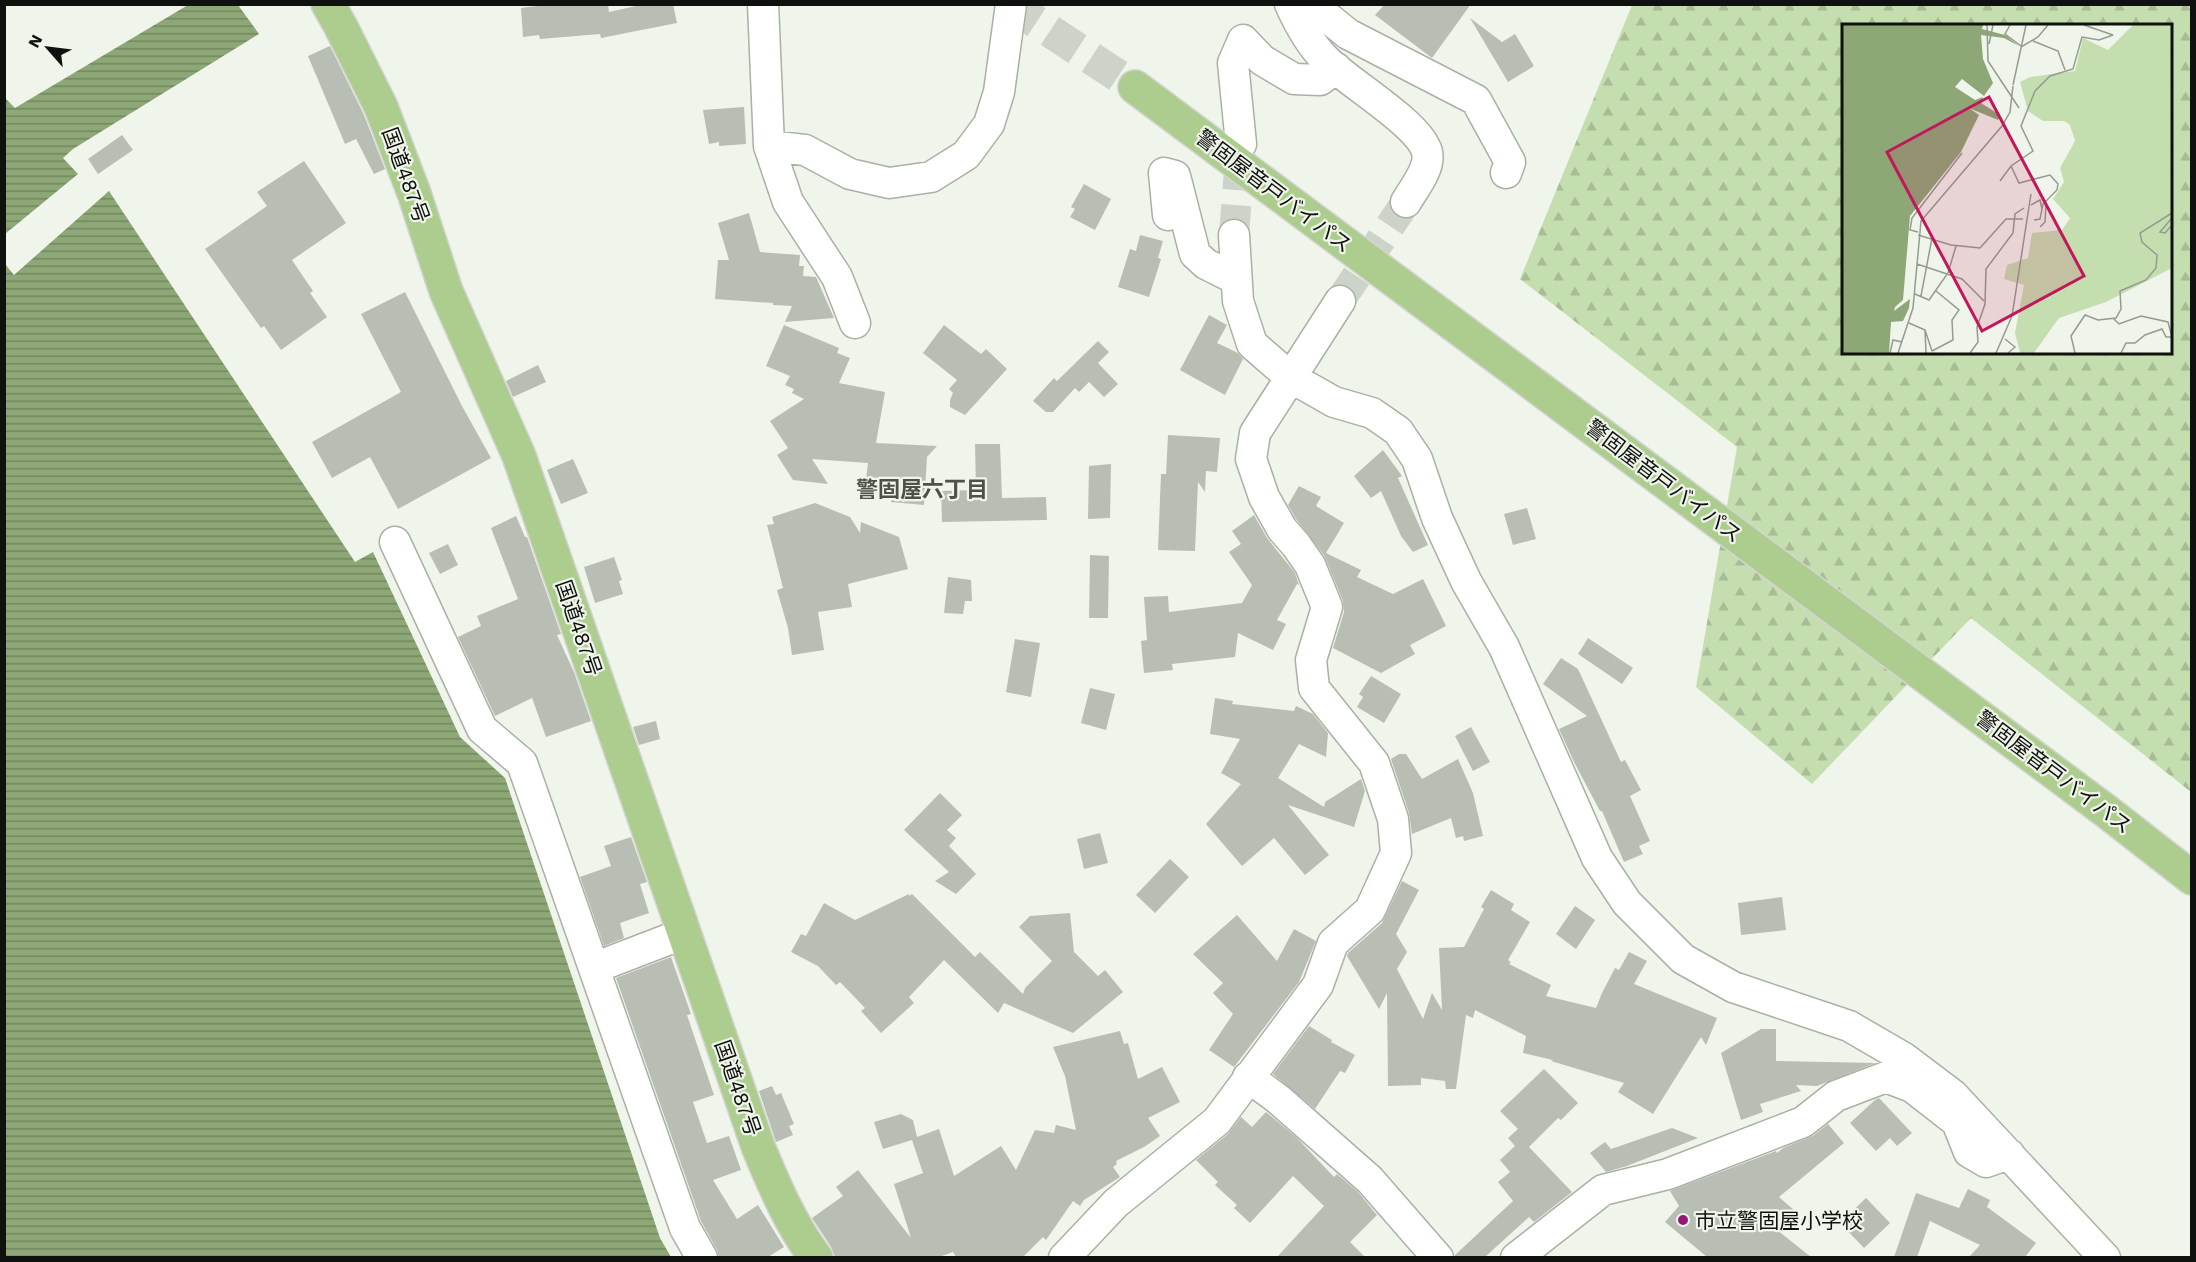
<svg xmlns="http://www.w3.org/2000/svg" width="2196" height="1262" font-family="'Work Sans','Noto Sans JP',sans-serif">
  <style>
    .forest { fill: url(#forest-firs); fill-rule: evenodd }
    .water { fill: url(#water-rules) }
    .building { fill: #b8beb3 }
    .lines { fill: none; stroke-linecap: round; stroke-linejoin: round }
    .minor-tunnel { stroke: #cdd3c9; stroke-width: 30; stroke-dasharray: 30 15; stroke-linecap: butt }
    .highway-tunnel { stroke: #cdd3c9; stroke-width: 33; stroke-dasharray: 33 16; stroke-linecap: butt }
    .minor-casing { stroke: #aab0a5; stroke-width: 33 }
    .highway-casing { stroke: #d4d4d4; stroke-width: 36 }
    .minor { stroke: #fff; stroke-width: 30 }
    .highway { stroke: #adcd8e; stroke-width: 33 }
    .poi-dot { fill: #921875; stroke: #eff5ea; stroke-width: 2 }
    .labels { text-anchor: middle; dominant-baseline: central; stroke-width: 4.5; stroke-linejoin: round; paint-order: stroke }
    .street-label { font-size: 21px; fill: #0f110e; stroke: #eff5ea }
    .poi-label { font-size: 21px; fill: #0f110e; stroke: #eff5ea; text-anchor: start }
    .neighbourhood-label { font-size: 22px; font-weight: bold; fill: #4d5249; stroke: #eff5ea }
    .inset-river { fill: none; stroke: #8da776; stroke-width: 3 }
    .inset-road { fill: none; stroke: #959a92; stroke-width: 1.5 }
    .view { fill: #c2185b; fill-opacity: 0.15; stroke: #c2185b; stroke-width: 3 }
    .inset-edge { fill: none; stroke: #0f110e; stroke-width: 3 }
  </style>
  <defs>
    <pattern id="forest-firs" width="22" height="20" patternUnits="userSpaceOnUse" patternTransform="scale(1.5)"><rect width="22" height="20" fill="#c5deaf"/><path d="M5 1l3.5 6h-7zM16 11l3.5 6h-7z" fill="#a8bd95"/></pattern>
    <pattern id="water-rules" width="6" height="5" patternUnits="userSpaceOnUse" patternTransform="scale(1.5)"><rect width="6" height="5" fill="#8da776"/><path d="M0 2.5h6" fill="none" stroke="#72875f"/></pattern>
  </defs>
  <rect width="100%" height="100%" fill="#eff5ea"/>
  <path class="forest" d="M1632,5H2191V792L1971,618L1812,784L1696,687L1737,447L1520,279ZM1844,26H2170V352H1844Z"/>
  <path class="water" d="M188,5H238L259,34L73,149L63,158L78,174L5,234V98L15,108Z
    M109,191L355,562L373,552L460,737L505,778L660,1238L671,1257H5V264L14,275Z"/>
  <path class="building" d="M552,4H608L609,12L645,4H673L677,23L601,38L600,34L540,39L539,35L523,37L521,8Z
    M1385,4H1471L1432,58L1375,15Z
    M1470,18L1502,42L1515,34L1534,66L1508,82Z
    M330,46L364,115L385,169L374,174L356,139L345,144L308,56Z
    M744,107L746,144L719,146V142L709,144L703,110Z
    M122,135L133,150L98,174L88,159Z
    M304,161L346,223L292,260L313,291L310,293L327,317L281,350L264,326L261,328L205,249L267,206L257,192Z
    M1084,184L1111,199L1095,230L1070,217L1075,209L1071,207Z
    M749,213L760,252L800,255L799,266H804L803,276L816,277L834,318L785,322L792,306L773,305V303L715,299L718,260H729L718,223Z
    M1140,235L1163,241L1158,258L1161,259L1149,297L1118,287L1130,249L1136,251Z
    M405,292L462,406L491,458L398,509L370,457L332,478L312,442L401,392L361,314Z
    M1209,315L1227,325L1217,343L1238,353L1243,359L1225,395L1180,370Z
    M784,325L839,348L837,353L850,358L839,383L885,392L876,443L937,446L927,457L924,505L891,502L892,491L865,488L868,463L812,459L828,484L793,480L777,455L788,448L770,421L804,399L792,393L794,389L785,385L790,376L766,366Z
    M944,325L981,354L986,349L1007,369L965,415L950,407V400L953,393L949,389L957,380L923,353Z
    M1098,341L1109,352L1098,363L1118,384L1104,397L1089,382L1079,392L1075,388L1053,412H1046L1033,401L1054,378L1057,381Z
    M538,365L546,382L513,397L506,381Z
    M1168,435L1220,438L1217,472L1206,471L1205,492L1198,482L1195,551L1158,550L1161,474H1166Z
    M975,444H1000L1002,498L1046,497L1047,520L942,522L941,491L976,490Z
    M1383,450L1402,476L1398,478L1428,545L1413,552L1401,536L1381,491L1371,498L1354,476Z
    M573,459L588,493L561,504L547,470Z
    M1111,464L1110,518L1088,519L1089,466Z
    M1299,486L1321,497L1316,506L1344,523L1326,553L1361,570L1357,577L1393,594L1423,579L1446,626L1410,645L1415,654L1381,673L1333,648L1344,612L1343,601L1324,555L1296,519L1288,505Z
    M815,503L850,517L860,533L861,522L899,537L908,569L848,584L852,607L818,612L824,650L792,655L788,628L777,590L783,588L767,525L774,524L772,517Z
    M1527,508L1536,539L1513,545L1504,514Z
    M1254,515L1267,538L1295,573L1299,585L1297,584L1277,620L1286,624L1273,650L1238,633L1235,657L1172,664L1173,670L1144,673L1141,641L1147,640L1144,597L1168,596L1169,612L1242,603L1252,585L1229,552L1241,544L1232,531Z
    M516,516L525,537H527L561,634L557,635L574,672L591,721L546,737L532,698L495,716L458,637L481,626L477,616L518,599L491,528Z
    M448,544L458,565L440,574L429,553Z
    M1090,555L1109,556L1108,618H1089Z
    M614,557L622,580L619,581L623,594L595,603L584,567Z
    M948,577L971,580L972,601H965L963,614L944,613Z
    M1588,638L1633,668L1622,684L1578,654Z
    M1015,639L1040,643L1031,697L1006,692Z
    M1561,658L1578,669L1621,762L1625,760L1641,790L1630,796L1650,841L1639,846L1643,854L1624,862L1602,811H1600L1575,764L1559,729L1587,716L1543,684Z
    M1371,676L1401,694L1384,723L1357,707L1363,697L1359,694Z
    M1090,688L1115,694L1106,730L1081,723Z
    M1215,698L1233,701L1232,704L1294,711L1296,706L1313,714L1328,733L1326,757L1299,744L1278,778L1324,807L1325,802L1361,779L1365,791L1354,827L1288,805L1329,855L1305,875L1274,838L1242,866L1206,824L1241,784L1221,773L1240,739L1210,734Z
    M656,721L660,739L639,745L633,727Z
    M1471,727L1490,762L1473,771L1455,736Z
    M1399,754H1406L1422,779L1458,759L1473,793L1483,836L1464,841L1463,836L1456,838L1451,818L1412,834L1409,813L1391,759Z
    M940,793L962,815L947,830L956,838L949,846L976,874L956,894L935,881L949,872L904,830Z
    M1100,833L1108,863L1084,869L1077,839Z
    M631,837L647,882L640,884L649,913L620,923L624,938L604,946L580,877L611,866L604,846Z
    M1170,859L1189,877L1155,913L1136,895Z
    M1402,881L1419,890L1396,934L1407,952L1397,969L1423,1019L1432,993L1442,1010L1439,948L1464,947L1484,909L1481,907L1491,890L1514,904L1511,910L1530,922L1508,960L1511,962L1509,964L1551,985L1546,996L1596,1008L1602,993L1615,968L1619,970L1629,952L1647,961L1634,984L1717,1018L1706,1045L1701,1037L1653,1114L1618,1092L1624,1083L1551,1061L1553,1060L1523,1053L1526,1036L1475,1010L1473,1018L1466,1015L1456,1089H1446L1445,1081L1421,1078V1085L1388,1086L1387,993L1379,1009L1347,956L1348,953L1382,923Z
    M909,894V896L912,894L975,957L980,952L1023,994L1025,988L1052,961L1019,927L1030,916L1070,913L1074,952L1098,976L1105,970L1123,992L1073,1033L1004,1003L998,1013L944,960L909,997L914,1003L881,1033L861,1011L865,1008L840,982L836,985L818,966L791,952L801,934L806,936L824,903L855,920Z
    M1782,897L1786,930L1741,935L1738,903Z
    M1575,906L1595,920L1576,949L1556,934Z
    M1237,915L1277,961L1294,929L1316,941L1299,982L1234,1067L1209,1050L1233,1014L1213,993L1223,983L1193,954Z
    M671,957L691,1014L687,1015L714,1095L693,1102L707,1143L729,1136L741,1170L713,1180L737,1219L758,1205L784,1247L768,1257H719L717,1250L701,1221L616,978Z
    M1309,1026L1332,1040L1331,1042L1355,1055L1345,1073L1340,1071L1315,1109L1273,1074Z
    M1761,1029H1776V1061L1875,1063L1817,1086L1796,1085L1801,1091L1760,1104L1763,1112L1741,1120L1721,1053Z
    M1120,1031L1124,1044L1128,1043L1138,1079L1162,1067L1180,1102L1148,1118L1160,1136L1144,1147L1116,1161L1117,1164L1113,1167L1120,1177L1084,1200L1080,1206L1073,1201L1046,1240L1043,1237L1023,1257H956L953,1252L939,1257H835L831,1247L812,1218L843,1196L836,1187L858,1170L911,1238L894,1184L923,1173L912,1140L883,1149L874,1122L901,1114L913,1120L917,1137L939,1129L954,1176L1001,1146L1016,1170L1035,1130L1054,1133L1056,1125L1076,1130L1065,1076L1053,1047Z
    M1544,1069L1578,1103L1561,1120L1558,1118L1529,1147L1572,1192L1534,1222L1529,1217L1485,1257H1455V1255L1513,1201L1498,1182L1510,1172L1500,1160L1515,1146L1508,1138L1518,1129L1500,1111Z
    M772,1086L776,1095L781,1093L794,1124L789,1126L793,1135L776,1142L759,1091Z
    M1879,1098L1912,1133L1897,1146L1890,1138L1876,1151L1850,1123L1875,1100Z
    M1266,1112L1297,1138L1334,1177L1337,1174L1358,1192L1377,1215L1350,1242L1365,1257H1277L1324,1206L1293,1176L1250,1223L1234,1208L1237,1205L1215,1185L1218,1182L1196,1160L1228,1134L1241,1117L1252,1127Z
    M1828,1124L1844,1143L1779,1197L1794,1210L1777,1230L1811,1257H1707L1665,1222L1679,1206L1670,1191L1776,1151L1777,1153L1783,1148L1813,1136Z
    M1672,1128L1698,1138L1627,1166L1606,1172L1590,1153L1605,1142L1611,1149Z
    M1968,1189L1990,1200L1987,1207L2036,1243L2025,1257H1969L1980,1245L1930,1221L1917,1257H1894L1916,1193L1959,1208Z
    M1866,1198L1890,1223L1864,1248L1840,1223Z"/>
  <g class="lines">
    <path class="minor-tunnel" d="M1234,235L1241,144
      M1340,301L1406,202"/>
    <path class="highway-tunnel" d="M1009,4L1135,87"/>
    <defs>
      <path id="minor" d="M763,4L769,146L788,202L837,277L855,323
        M1290,4C1299,24 1310,44 1325,59C1347,82 1420,124 1427,152C1431,168 1414,188 1406,202
        M1311,4L1348,34L1476,100L1510,162L1506,173
        M1241,144L1233,63L1243,40L1262,60L1294,79L1320,80L1336,68
        M769,146L805,150L850,174L889,183L931,177L966,155L989,124L999,92L1011,4
        M1168,215L1164,173L1175,176L1195,254L1206,264L1236,279
        M1234,235L1238,301L1252,344L1290,377L1334,402L1372,413L1398,431L1417,459L1437,518L1466,581L1504,647L1597,858L1627,903L1683,959L1733,987L1849,1026L1904,1058L1953,1095L2105,1258
        M395,542L482,729L522,763L685,1228L702,1258
        M594,968L685,933
        M1248,1077L1278,1099L1370,1180L1438,1258
        M1064,1258L1116,1203L1217,1121L1318,985L1333,943L1370,910L1396,853L1393,819L1374,763L1314,688L1311,660L1327,607L1310,565L1296,545L1282,529L1264,497L1251,459L1255,433L1340,301
        M1516,1258L1603,1190L1668,1174L1803,1122L1836,1096L1886,1077L1912,1087L1957,1122L1969,1152L1986,1162L2009,1154"/>
      <path id="highway" d="M328,4L341,27L381,107L414,193L446,291L519,456L759,1149C775,1187 791,1225 816,1258
        M1135,87L2106,811L2192,878"/>
    </defs>
    <use href="#minor" class="minor-casing"/>
    <use href="#highway" class="highway-casing"/>
    <use href="#minor" class="minor"/>
    <use href="#highway" class="highway"/>
  </g>
  <circle class="poi-dot" cx="1683" cy="1220" r="6"/>
  <g class="labels">
    <g class="street-label">
      <text transform="translate(406 175) rotate(70)">国道487号</text>
      <text transform="translate(1274 191) rotate(37)">警固屋音戸バイパス</text>
      <text transform="translate(1664 481) rotate(37)">警固屋音戸バイパス</text>
      <text transform="translate(579 628) rotate(71)">国道487号</text>
      <text transform="translate(2054 772) rotate(37)">警固屋音戸バイパス</text>
      <text transform="translate(738 1088) rotate(71)">国道487号</text>
    </g>
    <g class="poi-label">
      <text x="1695" y="1220">市立警固屋小学校</text>
    </g>
    <g class="neighbourhood-label">
      <text x="922" y="489">警固屋六丁目</text>
    </g>
  </g>
  <g transform="translate(1842 24)">
    <rect width="330" height="330" fill="#eff5ea"/>
    <path d="M291,1H330V244L264,278L217,294L192,329H178L173,309L182,261L162,255L165,241L186,234L190,209L220,206L228,194L211,175L222,158L218,144L233,117L228,101L222,97H201L186,87L178,58L188,53L233,47L241,14L266,26Z" fill="#c5deaf"/>
    <path d="M0,1H141L140,5L163,11L177,22L162,14L139,11L141,35L151,59L142,72L120,55L113,63L133,76L141,73L139,79L158,91L156,96L127,84L137,91L119,128L68,192L61,276L53,283L52,287L68,275L67,284L61,297L49,298L47,329H0Z" fill="#8da776"/>
    <path class="inset-river" d="M0,85L22,156L28,242L14,329M0,112L16,159L20,243L8,329"/>
    <path class="inset-road" d="M145,1L146,37L177,84M168,1L163,10L179,22M242,1L271,11M191,17L216,27L223,46M147,20L151,1M179,23L196,13L206,1M171,61L184,1M169,142L177,159L208,151L216,160L215,166L201,180L198,195L192,196M158,157L169,142L191,127L179,102L193,67L208,52L231,45L240,13L257,16L271,11M189,181L198,176L200,185M330,194L318,208L323,209L330,201M198,203L203,198L204,179M76,208L68,206L70,194L120,129M76,211L109,221L138,224L164,195H181M75,240L120,255L142,277M73,270L87,276L106,249L114,222M79,272L90,214M272,295L277,300L299,292L326,298L330,313M67,299L83,306L84,329M83,306L90,327M163,315L173,323L166,329M90,327L111,316L110,296L117,286L94,267M48,329L51,316L60,318M56,329L71,284L79,197L160,102L168,88L171,62M128,329L136,318L135,303L143,280L144,245L171,209L173,190L182,184M154,329L170,292L189,170M233,329L229,312L243,291L256,296L274,294L279,285L278,267L304,256L314,244L315,231L300,218L298,209L330,189M279,329L284,319H293L303,311L320,305L324,313H330"/>
    <path class="view" d="M147,73L242,252L140,307L45,128Z"/>
    <rect width="330" height="330" class="inset-edge"/>
  </g>
  <rect width="2196" height="1262" fill="none" stroke="#0f110e" stroke-width="12"/>
  <g transform="translate(48 48) rotate(298)" stroke="#eff5ea" stroke-width="4.5" paint-order="stroke">
  <path d="M0-4.5L10 22L0 15L-10 22Z" fill="#0f110e"/>
  <text y="-9" font-size="16" font-weight="bold" text-anchor="middle" fill="#0f110e">N</text>
  </g>
</svg>
